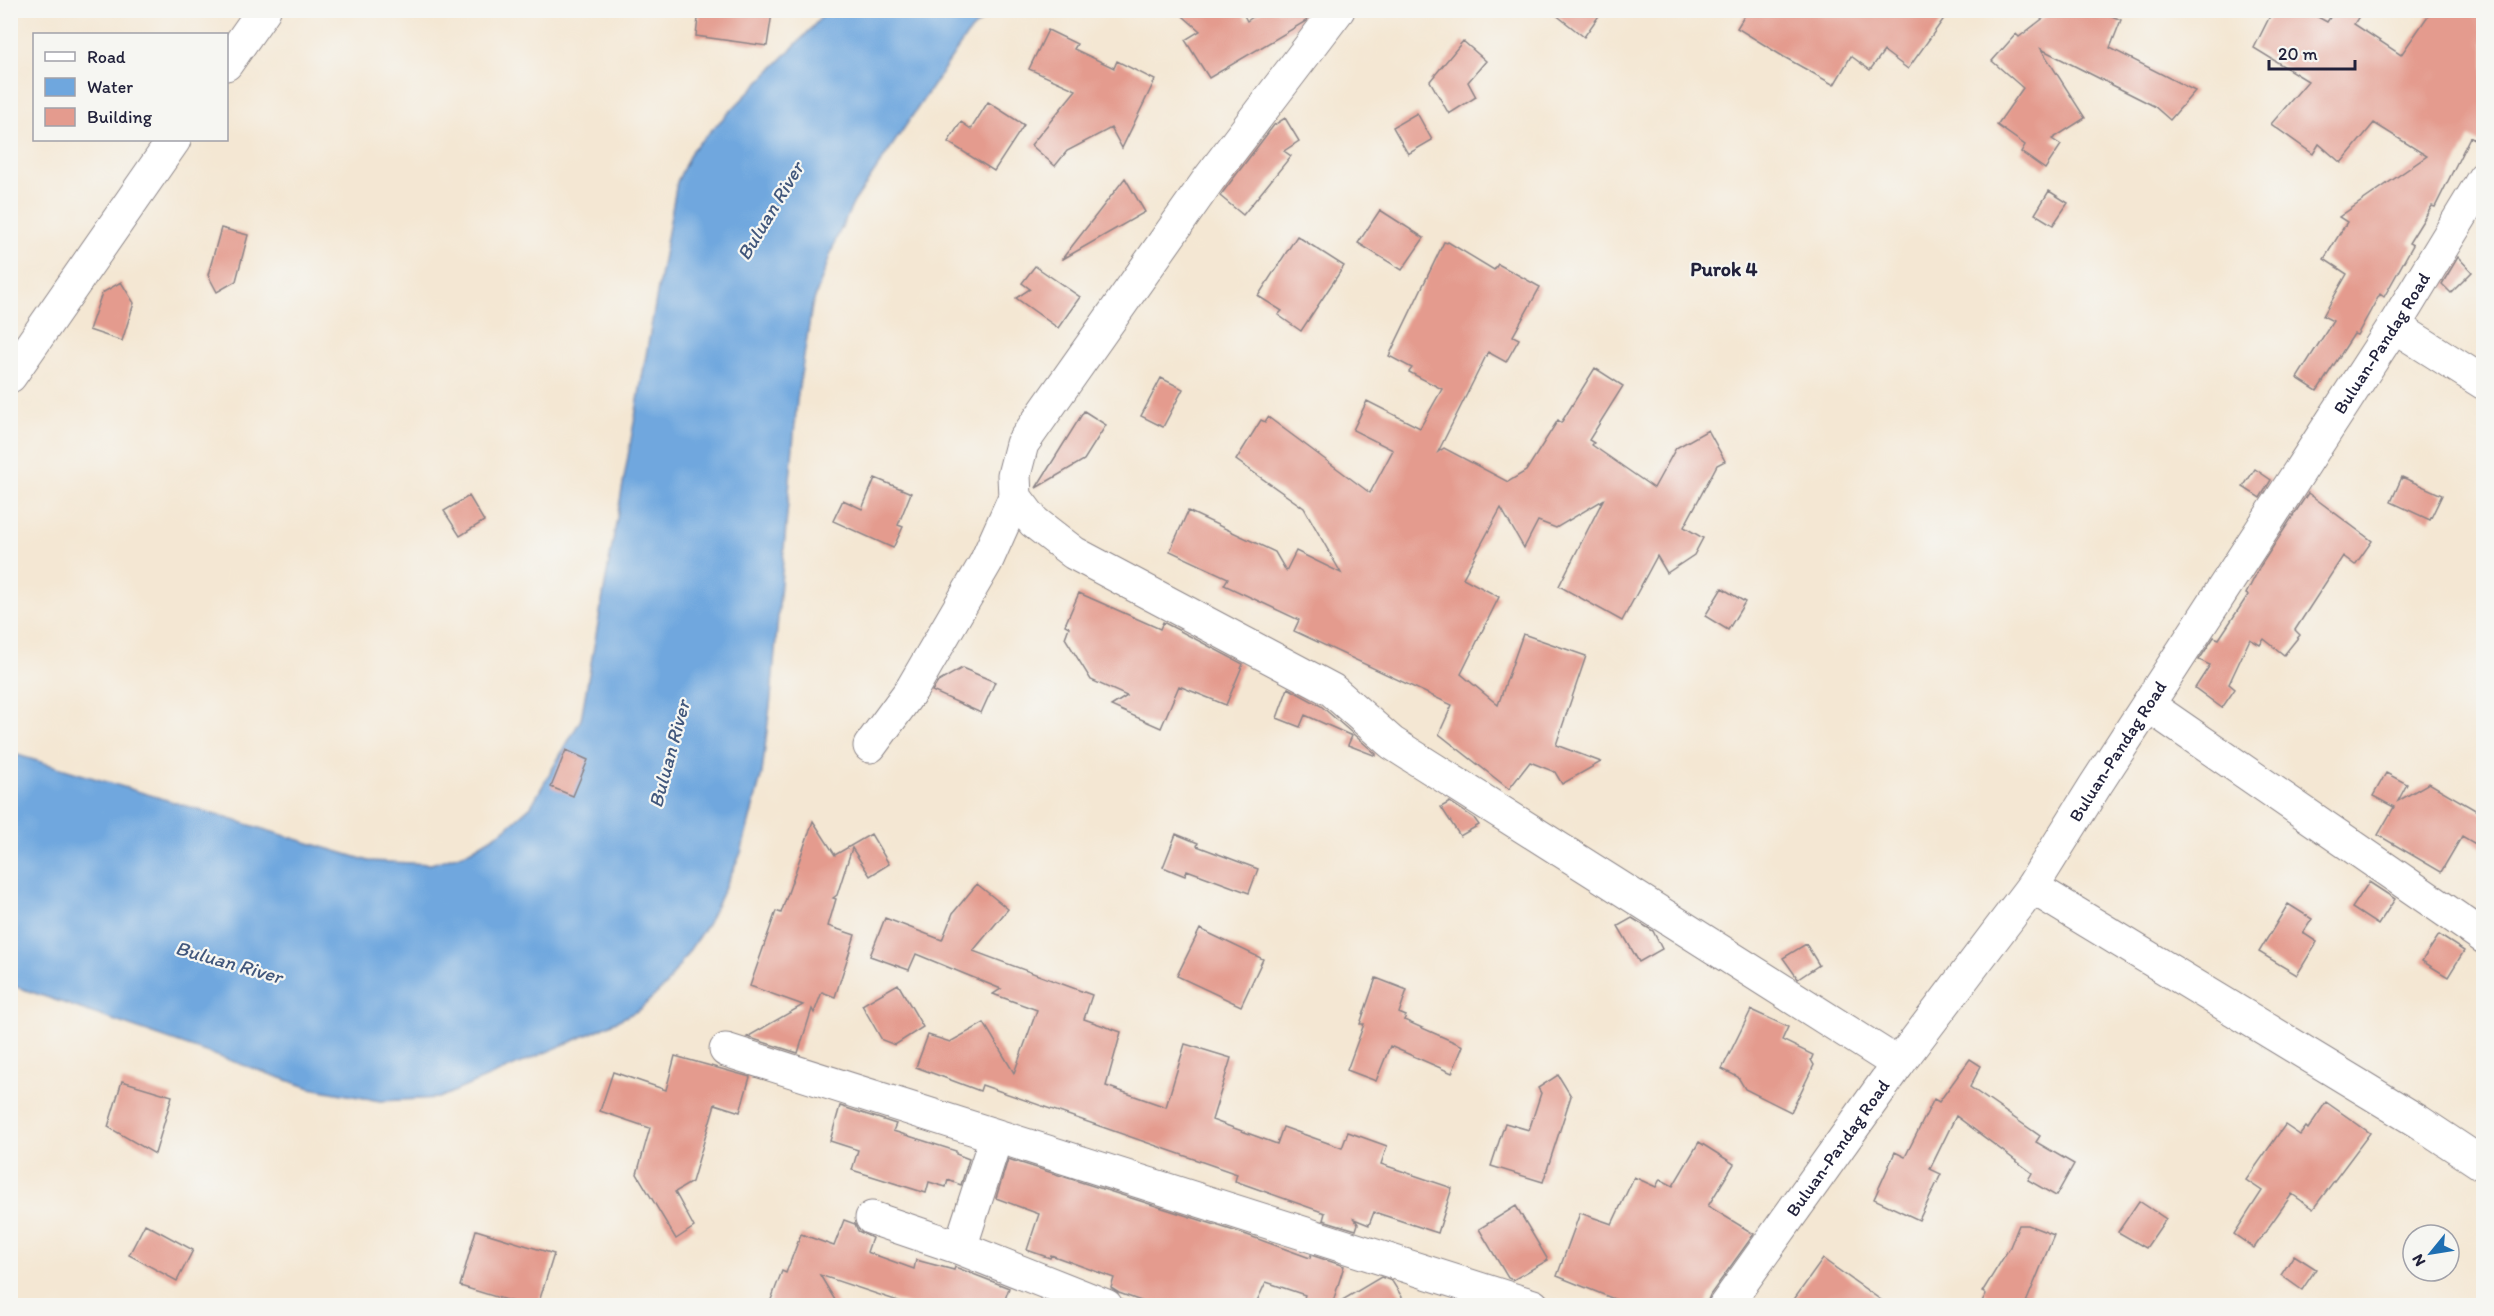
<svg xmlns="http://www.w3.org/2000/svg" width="2494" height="1316" font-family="Itim,sans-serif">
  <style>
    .water { fill: #6fa7de; stroke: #48648c; stroke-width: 1.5 }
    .building { fill: #e49b8e }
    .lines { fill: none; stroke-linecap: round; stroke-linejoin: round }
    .minor-casing { stroke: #8b8487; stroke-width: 35 }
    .major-casing { stroke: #8b8487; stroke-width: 35 }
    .minor { stroke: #fff; stroke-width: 33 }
    .major { stroke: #fff; stroke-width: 33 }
    .labels { text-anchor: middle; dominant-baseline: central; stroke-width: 4.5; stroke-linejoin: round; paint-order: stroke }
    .street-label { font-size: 18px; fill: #22223b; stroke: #f6f6f2 }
    .water-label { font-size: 20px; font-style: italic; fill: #41577c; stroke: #f6f6f2 }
    .neighbourhood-label { font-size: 20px; font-weight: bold; fill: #22223b; stroke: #f6f6f2 }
  </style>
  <rect width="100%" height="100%" fill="#f6f6f2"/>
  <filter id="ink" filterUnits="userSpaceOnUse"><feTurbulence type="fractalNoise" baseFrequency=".0167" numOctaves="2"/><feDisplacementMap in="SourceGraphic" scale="12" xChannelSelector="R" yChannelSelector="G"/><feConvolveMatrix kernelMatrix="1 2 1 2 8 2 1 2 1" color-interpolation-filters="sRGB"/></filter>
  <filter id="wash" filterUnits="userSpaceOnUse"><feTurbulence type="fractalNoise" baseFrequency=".008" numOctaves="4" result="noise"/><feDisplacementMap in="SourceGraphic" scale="24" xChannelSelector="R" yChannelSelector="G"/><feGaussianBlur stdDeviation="1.35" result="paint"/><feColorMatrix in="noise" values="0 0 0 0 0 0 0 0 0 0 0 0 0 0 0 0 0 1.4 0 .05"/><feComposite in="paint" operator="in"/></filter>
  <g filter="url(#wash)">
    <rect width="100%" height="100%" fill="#f4e7d3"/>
    <path class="water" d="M826,11H991L967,35L854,202L836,239L812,306L797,400L771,697L762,773L741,853L708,923L666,985L639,1010L596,1031L439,1098L380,1101L310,1088L11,985V753L369,861L431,864L466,853L504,830L531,806L581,719L677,182L692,150L810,30Z"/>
    <g id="blocks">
      <path class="building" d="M699,10L772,13L767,46L696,36Z
        M1176,10H1241L1247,21L1263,10H1314L1306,21L1209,78L1185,40L1200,31Z
        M1550,10H1603L1584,37Z
        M1748,10H1950L1908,69L1884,51L1870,70L1851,56L1834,85L1784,57L1737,28Z
        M2054,10H2098L2121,20L2110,48L2195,91L2170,120L2154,106L2041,49L2085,118L2052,139L2061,145L2045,169L2021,152L2025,145L1997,125L2023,88L1992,61L2016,34L2019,37Z
        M2273,10H2305L2327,22L2335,10H2363L2354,24L2401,55L2432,10H2484V146L2470,137L2435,207L2432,206L2409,243L2413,245L2384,297L2380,294L2357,335L2354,334L2317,391L2297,378L2333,321L2323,316L2347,274L2324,259L2347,222L2339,217L2427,156L2374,123L2341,163L2319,144L2313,154L2271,124L2308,81L2254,48Z
        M1048,30L1077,44L1074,49L1114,68L1117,61L1155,80L1122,148L1111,128L1067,151L1055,166L1031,145L1076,90L1029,69Z
        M1463,41L1486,61L1468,82L1476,97L1449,114L1430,81Z
        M988,102L1024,125L994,171L948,142L961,122L971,129Z
        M1417,113L1432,140L1408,154L1393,127Z
        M1285,118L1299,141L1284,151L1291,156L1243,215L1220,196L1274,125Z
        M1125,178L1145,212L1063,259H1062Z
        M2049,191L2068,203L2053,225L2035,214Z
        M1380,210L1424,238L1402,270L1358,243Z
        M221,228L248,235L236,281L217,292L208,275Z
        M1297,236L1344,266L1301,331L1278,315L1282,311L1258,296Z
        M1444,242L1447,243L1448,242L1494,270L1498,264L1540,287L1513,336L1519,339L1506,362L1488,352L1438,452L1444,448L1508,482L1526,471L1558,420L1561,423L1595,368L1623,386L1589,440L1594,443L1592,445L1654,488L1676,448L1708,430L1725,461L1717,465L1684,527L1703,538L1694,555L1667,573L1657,556L1622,621L1559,586L1603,500L1556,528L1538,521L1524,548L1501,508L1463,578L1499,597L1461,674L1498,705L1523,634L1586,656L1556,745L1601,762L1562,784L1555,772L1530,762L1509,789L1439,734L1452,705L1294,631L1299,620L1224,585L1228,578L1170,551L1188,511L1275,552L1286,571L1296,551L1341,573L1304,508L1236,460L1261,420L1265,422L1268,417L1370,493L1393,450L1353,430L1367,401L1420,428L1442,389L1409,372L1412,368L1389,356Z
        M2458,257L2472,272L2451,293L2442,284Z
        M1035,266L1080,297L1058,328L1016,298L1030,289L1022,283Z
        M121,282L134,303L122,341L89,330L102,293Z
        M1161,378L1183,389L1163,427L1141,416Z
        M1084,411L1106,425L1084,460L1036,488Z
        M2255,469L2271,480L2260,498L2243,487Z
        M2402,477L2442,495L2430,520L2391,502Z
        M875,478L911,493L898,525L903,527L893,548L833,521L843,500L862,509Z
        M2308,493L2372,541L2355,565L2343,556L2295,630L2300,635L2284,655L2264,639L2260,645L2250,639L2229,684L2235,689L2222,708L2195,688L2210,665L2199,660L2214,637L2219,639L2248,595L2246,594L2261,565Z
        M469,496L484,521L460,536L444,511Z
        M1722,588L1745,602L1728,630L1705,616Z
        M1079,593L1160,629L1163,622L1243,664L1226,705L1179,686L1161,728L1111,706L1127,696L1091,680L1065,638L1069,627L1065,625Z
        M962,668L995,682L981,713L932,691L938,682Z
        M1288,688L1321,706L1376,754V756L1348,745L1352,736L1305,715L1300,727L1277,718Z
        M566,750L588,760L573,796L551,787Z
        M2386,773L2407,784L2398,801L2429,783L2484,815V849L2462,836L2441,872L2378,835L2394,807L2373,796Z
        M1450,802L1474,818L1479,825L1460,836L1441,807Z
        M813,821L835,855L871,834L889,864L870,876L852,848L837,895L833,898L836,899L828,926L855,935L835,997L822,992L814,1013L812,1009L798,1053L747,1037L803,1005L750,986L776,911L781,913Z
        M1176,834L1198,843L1197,846L1258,869L1249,893L1187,870L1185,876L1163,867Z
        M2369,882L2395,899L2378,925L2352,908Z
        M977,884L1008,909L973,951L1092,995L1084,1019L1121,1032L1106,1086L1166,1107L1185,1044L1231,1058L1212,1120L1277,1144L1283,1127L1342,1148L1348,1132L1387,1146L1381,1164L1452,1188L1438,1233L1374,1212L1369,1225L1354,1219L1358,1224L1356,1230L1323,1220L1325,1213L1235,1181L1237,1174L982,1085L980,1091L916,1067L928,1035L950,1042L984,1023L1014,1073L1037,1010L993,994L1001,989L916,954L909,970L870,956L885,918L942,940L953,913Z
        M2288,904L2312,919L2303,933L2317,942L2297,975L2259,952Z
        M1632,918L1653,931L1662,949L1639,962L1618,926Z
        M1200,929L1263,959L1241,1006L1177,976Z
        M2439,935L2464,951L2448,977L2422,961Z
        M1806,944L1819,965L1798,979L1783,958Z
        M1376,978L1407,990L1399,1013L1406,1016L1404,1020L1463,1046L1452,1073L1390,1046L1376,1081L1347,1070L1364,1024H1360Z
        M898,984L923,1027L895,1045L882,1040L862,1005Z
        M1751,1010L1788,1027L1782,1040L1813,1055L1811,1060L1814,1065L1791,1112L1745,1089L1738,1077L1722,1069Z
        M675,1056L750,1077L740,1112L715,1104L692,1182L675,1192L694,1227L676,1239L637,1174L650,1128L600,1111L613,1072L666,1090Z
        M1970,1059L1981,1066L1970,1087L2040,1136L2036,1142L2074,1164L2056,1196L2028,1180L2032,1173L1956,1116L1930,1169L1941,1174L1919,1220L1874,1199L1895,1152L1905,1157L1934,1099L1939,1102Z
        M1558,1075L1571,1096L1543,1182L1491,1166L1505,1123L1529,1130L1541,1093L1538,1088Z
        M122,1081L172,1096L155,1154L108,1127Z
        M2326,1102L2370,1133L2313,1209L2292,1194L2254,1248L2234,1234L2262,1191L2246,1180L2285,1125L2300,1135L2306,1127L2308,1129Z
        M840,1106L896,1124L893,1131L956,1151V1154L969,1159L961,1185L948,1180L946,1187L929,1182L926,1193L852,1170L858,1150L830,1141Z
        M1699,1142L1734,1164L1708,1206L1754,1234L1710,1295L1706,1305H1629L1557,1276L1580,1213L1612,1224L1634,1177L1656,1187L1660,1179L1673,1186Z
        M1008,1159L1247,1235L1310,1258L1311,1255L1344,1266L1332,1305H1302L1305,1295L1266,1282L1255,1305H1152L1119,1293L1111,1288L1114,1278L1051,1255L1050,1258L1027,1250L1039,1214L996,1198Z
        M2139,1201L2166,1219L2146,1248L2118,1232Z
        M1516,1206L1548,1260L1513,1280L1508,1278L1479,1229Z
        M844,1220L855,1224L858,1231L872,1238L867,1252L914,1269L916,1260L954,1270L955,1267L1009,1288L1003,1305H910L820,1275L838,1305H769L782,1271L786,1273L801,1234L834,1246Z
        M145,1224L193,1250L177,1281L129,1255Z
        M2019,1225H2028L2054,1235L2025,1305H1980L1986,1294L1982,1292L2010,1247Z
        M476,1230L554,1254L538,1305H523L460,1286Z
        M2294,1255L2316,1269L2302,1290L2281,1275Z
        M1823,1259L1888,1305H1790Z
        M1381,1277L1392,1281L1407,1305H1334Z"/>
    </g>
  </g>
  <g filter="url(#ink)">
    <use href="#blocks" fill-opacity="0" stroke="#8b8487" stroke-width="1.5"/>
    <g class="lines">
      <defs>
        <path id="minor" d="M1338,10L1209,179L1022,444L1014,475L1015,497L1034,522L1074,553L1332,690L1392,743L1898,1064
          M226,64L264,10
          M2394,326L2484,383
          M10,376L174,140
          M2148,705L2484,937
          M870,746L912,689L986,562L1015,497
          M2032,887L2419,1122L2484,1165
          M726,1050L1533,1306
          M872,1218L960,1248L1106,1306
          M960,1248L996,1137"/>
        <g id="major">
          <path id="s1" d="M1725,1306L1898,1064L2032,887L2095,786L2394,326L2484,178"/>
        </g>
      </defs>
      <use href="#minor" class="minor-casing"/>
      <use href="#major" class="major-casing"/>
      <use href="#minor" class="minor"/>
      <use href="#major" class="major"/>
    </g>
  </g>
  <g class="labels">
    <g class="street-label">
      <text stroke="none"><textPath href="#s1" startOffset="1166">Buluan-Pandag Road</textPath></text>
      <text stroke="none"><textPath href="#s1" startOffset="680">Buluan-Pandag Road</textPath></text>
      <text stroke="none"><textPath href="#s1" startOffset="194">Buluan-Pandag Road</textPath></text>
    </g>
    <g class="water-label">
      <text transform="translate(770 211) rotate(-59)">Buluan River</text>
      <text transform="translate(669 754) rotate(-75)">Buluan River</text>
      <text transform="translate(229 962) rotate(16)">Buluan River</text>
    </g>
    <g class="neighbourhood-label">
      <text x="1724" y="269">Purok 4</text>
    </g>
  </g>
  <rect width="2494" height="1316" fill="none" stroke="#f6f6f2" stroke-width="36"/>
  <rect x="33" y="33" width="195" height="108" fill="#f6f6f2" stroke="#a1a1a9" stroke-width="1.5"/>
  <rect x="45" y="52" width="30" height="9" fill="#ffffff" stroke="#a1a1a9" stroke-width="1.5"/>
  <text x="87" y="63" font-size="18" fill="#22223b">Road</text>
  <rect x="45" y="78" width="30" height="18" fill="#6fa7de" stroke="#a1a1a9" stroke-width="1.5"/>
  <text x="87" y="93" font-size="18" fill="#22223b">Water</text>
  <rect x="45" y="108" width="30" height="18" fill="#e49b8e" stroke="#a1a1a9" stroke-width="1.5"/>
  <text x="87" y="123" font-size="18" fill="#22223b">Building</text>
  <g transform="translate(2431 1253) rotate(240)"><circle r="28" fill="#f6f6f2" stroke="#a1a1a9" stroke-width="1.5"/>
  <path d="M0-4.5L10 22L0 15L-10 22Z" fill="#1f6fb2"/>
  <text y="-9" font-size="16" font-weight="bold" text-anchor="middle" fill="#22223b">N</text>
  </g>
  <path d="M2269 60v9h86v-9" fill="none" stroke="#22223b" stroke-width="3"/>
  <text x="2278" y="60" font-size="18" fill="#22223b" stroke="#f6f6f2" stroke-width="4.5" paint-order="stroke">20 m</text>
</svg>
